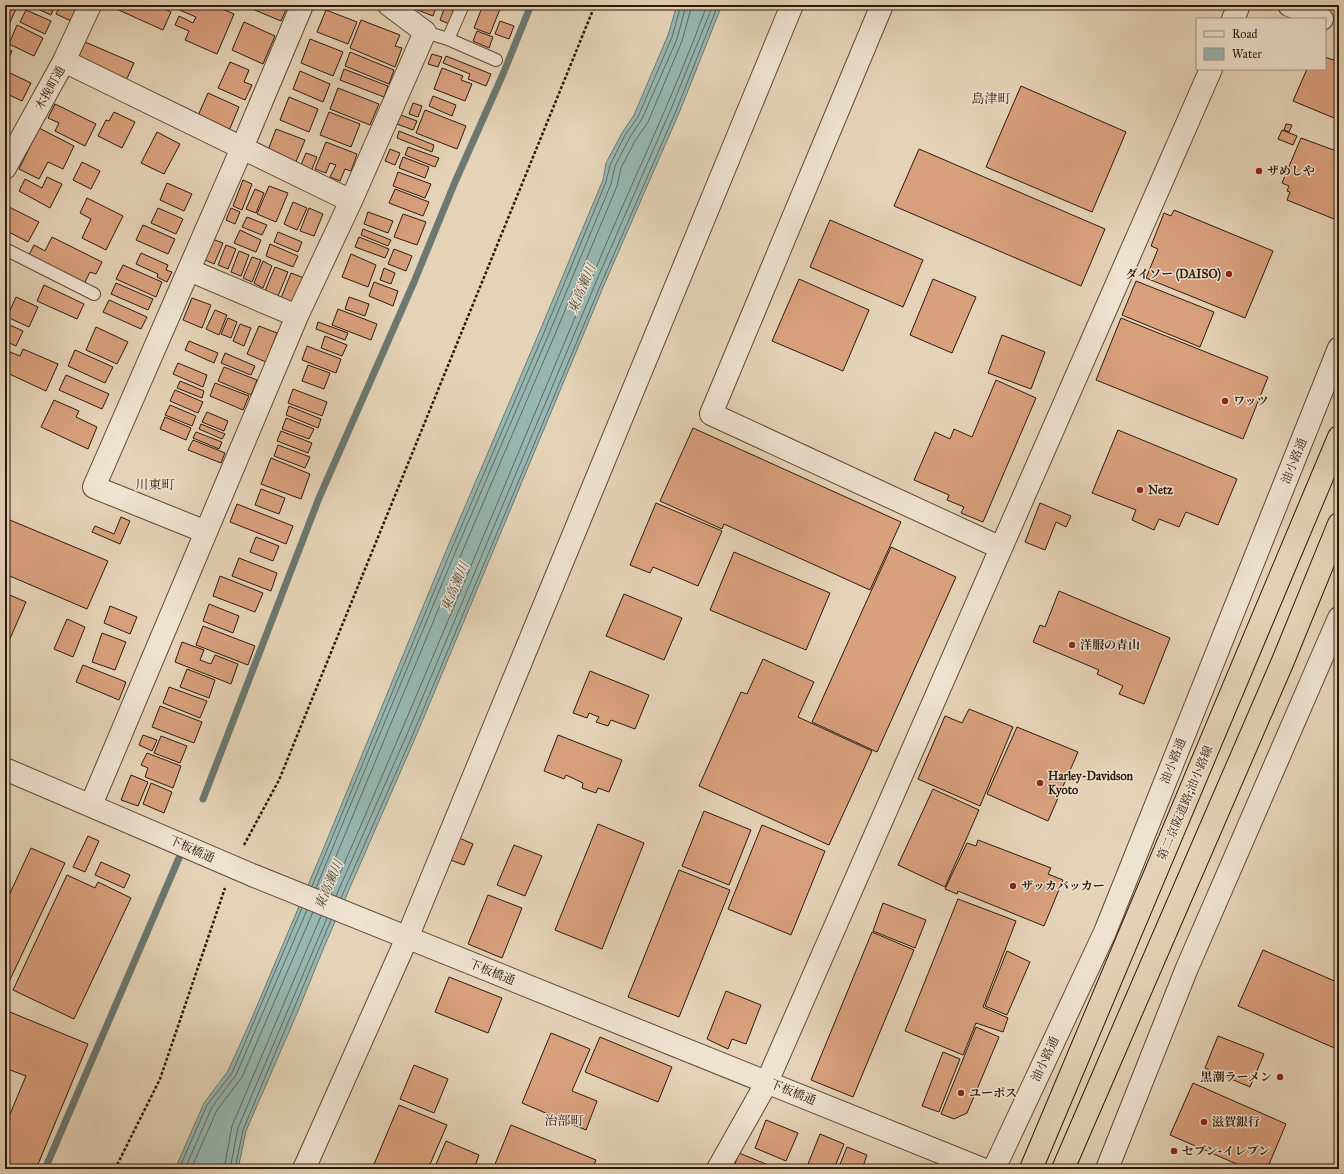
<svg xmlns="http://www.w3.org/2000/svg" width="1344" height="1174" font-family="'IM FELL Great Primer','Noto Serif JP',serif">
  <style>
    .water { fill: #96b7b2; stroke: #6c7870 }
    .lines { fill: none; stroke-linecap: round; stroke-linejoin: round }
    .shore { stroke: #62685f; stroke-width: 1 }
    .stream { stroke: #6c7870; stroke-width: 7 }
    .building { fill: #d9a07e; stroke: #2e190c }
    .service-casing { stroke: #5c4837; stroke-width: 14 }
    .minor-casing { stroke: #5c4837; stroke-width: 24 }
    .tertiary-casing { stroke: #5c4837; stroke-width: 24 }
    .motorway-casing { stroke: #2e190c; stroke-width: 24 }
    .path { stroke: #2e190c; stroke-width: 2.5; stroke-dasharray: 3 2; stroke-linecap: butt }
    .service { stroke: #eee2d0; stroke-width: 12 }
    .minor { stroke: #eee2d0; stroke-width: 22 }
    .tertiary { stroke: #eee2d0; stroke-width: 22 }
    .motorway { stroke: #e5d3b7; stroke-width: 22 }
    .poi-dot { fill: #8f2418; stroke: #eee2d0; stroke-width: 1.5 }
    .labels { text-anchor: middle; dominant-baseline: central; stroke-width: 3; stroke-linejoin: round; paint-order: stroke }
    .street-label { font-size: 12px; fill: #2e190c; stroke: #eee2d0 }
    .poi-label { font-size: 12px; font-weight: bold; fill: #2e190c; stroke: #eee2d0; text-anchor: start }
    .neighbourhood-label { font-size: 13px; fill: #2e190c; stroke: #eee2d0 }
    .water-label { font-size: 13px; font-style: italic; fill: #4d483e; stroke: #eee2d0 }
  </style>
  <rect width="100%" height="100%" fill="#e5d3b7"/>
  <filter id="stains"><feTurbulence type="fractalNoise" baseFrequency=".005" numOctaves="4"/><feColorMatrix values="0 0 0 0 .2 0 0 0 0 .09 0 0 0 0 .02 0 0 0 .5 -.17"/></filter>
  <radialGradient id="worn" r=".72"><stop offset=".6" stop-color="#630" stop-opacity="0"/><stop offset="1" stop-color="#630" stop-opacity=".3"/></radialGradient>
  <path class="water" d="M677,5H722L679,113L604,285L416,736L324,947L298,1011L246,1131L238,1169H175L204,1103L228,1071L251,1020L322,852L446,551L539,333L603,180L606,163L622,133L634,115L668,35Z"/>
  <g class="lines">
    <path class="shore" d="M312,886L450,553L543,335L606,182L610,165L625,135L638,117L672,37L681,5
      M316,888L454,555L548,336L611,184L615,166L630,137L642,119L677,39L686,5
      M322,890L460,557L553,339L617,186L621,168L635,141L648,122L682,41L692,5
      M331,894C420,691 504,486 590,282C628,190 673,99 707,5
      M336,896L408,732L596,282L671,109L713,5
      M341,898L413,734L601,284L676,111L718,5
      M179,1169L207,1105L232,1073L302,908
      M185,1169L212,1107L236,1075L307,910
      M191,1169L217,1110L242,1077L313,912
      M224,1169L232,1126L321,916
      M230,1169L238,1128L327,918
      M235,1169L243,1130L331,920"/>
    <path class="stream" d="M203,799L319,498L414,282L455,182L503,74L531,5
      M45,1169L179,858"/>
  </g>
  <path class="building" d="M5,5L16,9L5,33Z
    M29,5H55L51,15Z
    M61,5H79L71,21L56,14Z
    M113,5H156L171,12L163,30L112,7Z
    M168,5H213L234,14L217,54L185,40L189,31L175,25L179,16L193,23L196,17Z
    M251,5H288L281,21L250,8Z
    M411,5H437L433,16L410,7Z
    M483,5H489L500,9L490,34L474,28Z
    M445,7L454,11L449,24L440,20Z
    M26,10L51,21L45,34L20,22Z
    M326,10L357,22L348,44L317,32Z
    M361,20L400,35L395,46L402,48L395,67L350,48Z
    M500,21L514,26L509,39L495,34Z
    M244,22L275,36L263,64L232,50Z
    M17,25L43,38L34,56L9,44Z
    M477,31L493,37L489,48L473,41Z
    M310,39L343,52L333,76L301,63Z
    M85,42L134,63L124,85L76,63Z
    M5,48L12,51L5,66Z
    M350,52L394,70L389,84L345,66Z
    M432,54L442,57L438,67L428,64Z
    M446,56L491,74L486,86L468,79L470,74L443,63Z
    M1325,57L1339,62V120L1293,101L1307,69H1325Z
    M230,62L249,70L244,82L252,85L245,100L218,88Z
    M442,68L463,76L461,80L472,84L465,101L434,89Z
    M344,69L388,86L384,97L340,80Z
    M300,71L330,84L323,102L293,89Z
    M8,72L31,83L22,101L5,93V80Z
    M1021,86L1126,132L1092,212L986,167Z
    M338,88L379,104L370,125L330,109Z
    M208,93L239,107L228,133L196,120Z
    M433,96L456,105L452,116L429,106Z
    M289,97L318,109L309,132L280,120Z
    M413,103L422,106L418,117L409,114Z
    M55,104L96,124L85,146L55,131L59,123L48,118Z
    M425,110L466,126L457,149L416,133Z
    M114,112L135,122L122,148L98,136L106,120L109,121Z
    M329,112L360,124L351,147L320,135Z
    M401,115L417,121L413,130L397,124Z
    M1286,124L1292,125L1289,132L1284,130Z
    M39,128L74,146L63,169L48,162L39,179L19,169Z
    M276,129L305,140L295,164L267,153Z
    M1282,130L1297,136L1293,145L1278,139Z
    M399,131L434,145L432,152L397,138Z
    M157,132L180,144L164,174L141,163Z
    M1301,138L1339,152V221L1287,200L1290,192L1287,191L1289,186L1282,183Z
    M326,142L357,154L351,171L345,169L340,181L330,177L336,165L330,163L326,173L315,169Z
    M408,147L439,158L435,167L405,155Z
    M390,149L400,153L395,165L385,161Z
    M919,149L1105,229L1081,286L894,206Z
    M306,153L317,157L309,176L298,172Z
    M403,157L429,167L425,178L399,168Z
    M82,162L100,171L91,189L73,180Z
    M398,172L431,184L425,198L393,186Z
    M47,177L62,184L50,208L19,191L25,179L42,188Z
    M243,180L252,184L242,210L233,206Z
    M167,183L192,194L184,211L160,200Z
    M269,186L288,193L276,222L257,214Z
    M255,189L264,193L256,213L246,209Z
    M395,189L429,202L423,216L389,203Z
    M87,198L123,216L106,250L82,238L91,219L80,213Z
    M293,202L307,208L297,230L284,224Z
    M5,205L39,222L28,242L5,230Z
    M158,208L183,219L176,234L151,223Z
    M231,208L240,212L235,224L226,220Z
    M309,208L323,214L314,236L300,231Z
    M1174,210L1273,251L1245,318L1146,278L1158,249L1151,246L1164,213L1171,216Z
    M368,212L393,221L388,233L364,224Z
    M403,214L426,222L417,245L394,237Z
    M247,217L267,225L262,235L242,227Z
    M830,220L923,260L903,307L810,267Z
    M143,225L175,239L168,254L136,240Z
    M363,229L391,240L388,246L361,235Z
    M240,230L261,240L256,252L234,243Z
    M278,232L302,242L298,252L274,242Z
    M52,237L102,262L96,274L90,272L84,284L28,257L34,245L45,251Z
    M359,237L389,249L385,258L355,247Z
    M212,239L223,243L214,264L203,259Z
    M270,244L298,256L293,267L266,256Z
    M226,245L236,249L228,269L218,265Z
    M394,249L412,256L406,271L388,264Z
    M239,251L249,255L241,276L231,272Z
    M141,253L168,265L166,270L172,272L167,282L157,277L158,274L136,264Z
    M351,254L376,265L368,287L342,277Z
    M252,257L261,260L252,282L243,278Z
    M263,261L272,266L263,288L254,283Z
    M123,265L162,282L156,297L116,279Z
    M275,267L288,272L278,296L265,291Z
    M384,268L395,273L391,284L380,280Z
    M291,273L304,278L293,303L281,298Z
    M799,279L869,310L843,371L772,341Z
    M933,279L976,297L952,353L910,335Z
    M1136,281L1214,312L1200,347L1122,315Z
    M374,282L398,291L393,306L369,296Z
    M116,283L153,299L148,310L111,294Z
    M44,285L84,304L77,319L37,301Z
    M16,297L38,307L29,327L7,317Z
    M349,297L369,304L365,316L345,309Z
    M192,298L211,305L202,328L183,320Z
    M109,300L147,317L141,329L103,312Z
    M338,309L377,324L371,340L332,325Z
    M215,310L227,315L219,335L206,329Z
    M228,318L237,322L231,338L221,334Z
    M1121,318L1268,377L1243,439L1096,380Z
    M318,322L348,333L345,340L316,329Z
    M5,323L23,331L16,346L5,341Z
    M240,324L251,328L244,346L233,341Z
    M259,326L277,333L266,362L247,354Z
    M96,327L128,342L117,364L86,350Z
    M1002,335L1045,352L1031,389L988,373Z
    M325,336L347,345L342,356L321,348Z
    M189,341L218,353L214,363L185,350Z
    M307,346L341,359L336,373L302,360Z
    M23,349L58,364L46,391L5,372V350L20,356Z
    M75,350L113,367L105,383L68,366Z
    M225,353L255,366L251,375L221,363Z
    M178,363L207,375L203,387L173,374Z
    M308,365L330,373L324,389L302,381Z
    M224,367L257,380L251,395L218,381Z
    M66,375L109,394L102,409L59,390Z
    M996,380L1036,398L983,522L961,513L964,507L947,500L949,495L914,480L935,432L950,439L954,429L972,437Z
    M180,381L204,391L202,398L177,388Z
    M215,383L249,396L243,410L210,396Z
    M293,389L327,402L322,416L288,403Z
    M175,390L203,402L198,413L170,401Z
    M54,400L79,411L76,417L97,427L88,449L41,427Z
    M170,405L196,416L192,426L165,415Z
    M289,406L321,419L318,428L286,415Z
    M207,412L228,421L224,431L202,422Z
    M165,417L191,428L186,440L160,429Z
    M286,418L314,429L309,439L282,429Z
    M201,424L225,434L222,439L199,429Z
    M693,428L901,522L870,590L724,524L722,529L660,501Z
    M1118,430L1237,479L1218,525L1186,512L1179,527L1159,519L1154,530L1132,520L1136,510L1092,493Z
    M281,431L312,443L308,453L277,441Z
    M196,432L222,442L219,449L193,438Z
    M193,440L225,453L221,463L188,450Z
    M278,445L310,457L305,468L274,456Z
    M271,458L310,474L301,499L261,484Z
    M261,489L285,498L279,514L255,505Z
    M656,503L722,531L698,586L653,567L650,573L630,565Z
    M1040,503L1071,516L1066,527L1056,522L1045,550L1025,542Z
    M237,504L293,526L286,544L230,522Z
    M121,517L130,521L120,544L92,532L95,526L114,534Z
    M5,518L108,561L87,609L5,574Z
    M256,537L279,546L273,561L250,552Z
    M891,547L956,577L877,752L812,722Z
    M734,552L830,593L806,650L710,610Z
    M239,558L277,573L271,591L232,576Z
    M220,576L263,593L255,612L213,596Z
    M1059,591L1170,638L1144,704L1119,694L1123,686L1097,674L1099,670L1033,642L1040,625L1045,627Z
    M5,593L26,602L5,650Z
    M624,594L682,618L664,660L606,636Z
    M209,604L239,616L233,633L203,621Z
    M110,606L137,617L130,634L104,623Z
    M67,619L85,627L73,657L54,649Z
    M203,626L255,646L248,665L196,645Z
    M102,633L126,642L115,670L92,662Z
    M182,642L204,650L200,660L211,664L215,655L238,664L231,684L175,662Z
    M763,659L814,682L798,717L872,751L829,845L699,786L741,692L747,694Z
    M83,665L126,682L119,700L76,682Z
    M187,669L215,680L209,698L180,687Z
    M590,671L649,695L635,729L611,720L608,726L596,722L599,717L589,713L587,718L573,713Z
    M169,687L207,701L200,718L163,703Z
    M160,706L202,722L194,743L152,727Z
    M969,709L1013,727L980,806L918,779L945,716L962,723Z
    M1017,727L1078,752L1048,821L987,794Z
    M143,735L157,740L152,751L139,745Z
    M558,735L622,760L609,792L598,788L596,793L582,788L583,783L566,775L564,779L544,771Z
    M161,736L187,746L180,763L154,753Z
    M147,753L181,766L173,788L145,777L148,768L141,765Z
    M131,775L148,782L138,806L121,800Z
    M151,783L172,792L164,813L143,804Z
    M933,789L979,810L945,887L898,865Z
    M704,811L751,830L729,885L682,866Z
    M598,824L644,843L602,949L555,930Z
    M762,825L825,851L791,935L728,909Z
    M88,836L99,841L85,872L73,867Z
    M457,837L473,844L464,865L448,859Z
    M978,840L1051,868L1048,874L1063,880L1044,926L958,891L957,894L945,889L967,843L976,846Z
    M514,845L542,856L525,896L497,885Z
    M31,848L65,863L7,986L5,985V904Z
    M101,862L130,875L124,888L95,875Z
    M679,870L730,890L679,1017L628,997Z
    M67,875L95,888L98,882L131,898L74,1019L13,990Z
    M488,895L522,908L502,958L468,944Z
    M958,899L1016,921L983,1007L1008,1018L1003,1032L976,1023L963,1055L905,1031Z
    M883,903L926,920L915,948L873,931Z
    M872,932L914,950L853,1097L811,1080Z
    M1263,950L1339,983V1050L1238,1006Z
    M1007,951L1030,962L1007,1015L985,1006Z
    M449,977L502,998L488,1033L435,1012Z
    M726,991L761,1005L746,1044L732,1039L728,1049L707,1039Z
    M5,1010L88,1044L36,1169H5V1126L26,1076L5,1068Z
    M976,1027L999,1037L967,1113L954,1119L941,1114Z
    M551,1033L590,1049L572,1091L597,1101L586,1130L522,1103Z
    M1218,1036L1264,1054L1250,1087L1205,1068Z
    M600,1037L672,1067L658,1102L585,1072Z
    M943,1052L960,1059L939,1112L922,1106Z
    M414,1065L448,1079L434,1113L400,1099Z
    M1193,1083L1286,1124L1267,1169H1248L1170,1135Z
    M399,1105L447,1125L428,1169H372Z
    M766,1120L798,1133L786,1161L755,1148Z
    M511,1125L596,1160L592,1169H493Z
    M820,1134L844,1144L834,1169H806Z
    M446,1141L479,1155L474,1169H434Z
    M847,1147L867,1155L862,1169H838Z
    M739,1153L778,1169H733Z"/>
  <g class="lines">
    <defs>
      <path id="service" d="M425,32L448,39L496,60
        M448,39L463,5
        M5,249L94,294"/>
      <path id="minor" d="M882,5L711,414L1001,548
        M1233,19L1239,5
        M64,61L351,201
        M5,168L64,61L90,5
        M189,270L297,316
        M206,532L94,487L242,148L302,5
        M5,769L252,875L982,1169
        M91,805L297,316L351,201L425,32L389,5
        M304,1169L407,938L792,5
        M718,1169L767,1082L1211,69"/>
      <path id="tertiary" d="M1289,5L1322,19
        M994,1169L1105,932L1339,348
        M1107,1169L1187,968L1339,618"/>
      <path id="motorway" d="M1031,1169L1339,437
        M1063,1169L1283,661L1339,524"/>
    </defs>
    <use href="#service" class="service-casing"/>
    <use href="#minor" class="minor-casing"/>
    <use href="#tertiary" class="tertiary-casing"/>
    <use href="#motorway" class="motorway-casing"/>
    <path class="path" d="M244,845L279,780L595,5
      M115,1169L160,1079L225,888"/>
    <use href="#service" class="service"/>
    <use href="#minor" class="minor"/>
    <use href="#tertiary" class="tertiary"/>
    <use href="#motorway" class="motorway"/>
  </g>
  <g class="poi-dot">
    <circle cx="1259" cy="171" r="4"/>
    <circle cx="1229" cy="274" r="4"/>
    <circle cx="1225" cy="401" r="4"/>
    <circle cx="1140" cy="490" r="4"/>
    <circle cx="1072" cy="645" r="4"/>
    <circle cx="1040" cy="783" r="4"/>
    <circle cx="1013" cy="886" r="4"/>
    <circle cx="1280" cy="1077" r="4"/>
    <circle cx="961" cy="1093" r="4"/>
    <circle cx="1204" cy="1122" r="4"/>
    <circle cx="1174" cy="1151" r="4"/>
  </g>
  <g class="labels">
    <g class="street-label">
      <text transform="translate(50 88) rotate(-61)">木挽町通</text>
      <text transform="translate(1294 461) rotate(-68)">油小路通</text>
      <text transform="translate(1173 761) rotate(-68)">油小路通</text>
      <text transform="translate(1185 803) rotate(-67)">第二京阪道路;油小路線</text>
      <text transform="translate(192 849) rotate(24)">下板橋通</text>
      <text transform="translate(492 972) rotate(22)">下板橋通</text>
      <text transform="translate(1045 1059) rotate(-65)">油小路通</text>
      <text transform="translate(793 1092) rotate(22)">下板橋通</text>
    </g>
    <g class="poi-label">
      <text x="1267" y="171">ザめしや</text>
      <text x="1221" y="274" text-anchor="end">ダイソー (DAISO)</text>
      <text x="1233" y="401">ワッツ</text>
      <text x="1148" y="490">Netz</text>
      <text x="1080" y="645">洋服の青山</text>
      <text x="1048" y="776">Harley-Davidson<tspan x="1048" dy="14">Kyoto</tspan></text>
      <text x="1021" y="886">ザッカバッカー</text>
      <text x="1272" y="1077" text-anchor="end">黒潮ラーメン</text>
      <text x="969" y="1093">ユーポス</text>
      <text x="1212" y="1122">滋賀銀行</text>
      <text x="1182" y="1151">セブン-イレブン</text>
    </g>
    <g class="neighbourhood-label">
      <text x="991" y="99">島津町</text>
      <text x="155" y="485">川東町</text>
      <text x="564" y="1121">治部町</text>
    </g>
    <g class="water-label">
      <text transform="translate(582 289) rotate(-67)">東高瀬川</text>
      <text transform="translate(455 587) rotate(-67)">東高瀬川</text>
      <text transform="translate(329 885) rotate(-67)">東高瀬川</text>
    </g>
  </g>
  <rect width="1344" height="1174" fill="none" stroke="#e5d3b7" stroke-width="20"/>
  <rect x="6" y="6" width="1332" height="1162" fill="none" stroke="#2e190c" stroke-width="2"/>
  <rect x="10" y="10" width="1324" height="1154" fill="none" stroke="#2e190c"/>
  <rect x="1196" y="18" width="130" height="52" fill="#eee2d0" stroke="#a19282"/>
  <rect x="1204" y="31" width="20" height="6" fill="#eee2d0" stroke="#a19282"/>
  <text x="1232" y="38" font-size="12" fill="#2e190c">Road</text>
  <rect x="1204" y="48" width="20" height="12" fill="#96b7b2" stroke="#a19282"/>
  <text x="1232" y="58" font-size="12" fill="#2e190c">Water</text>
  <rect width="100%" height="100%" filter="url(#stains)"/>
  <rect width="100%" height="100%" fill="url(#worn)"/>
</svg>
